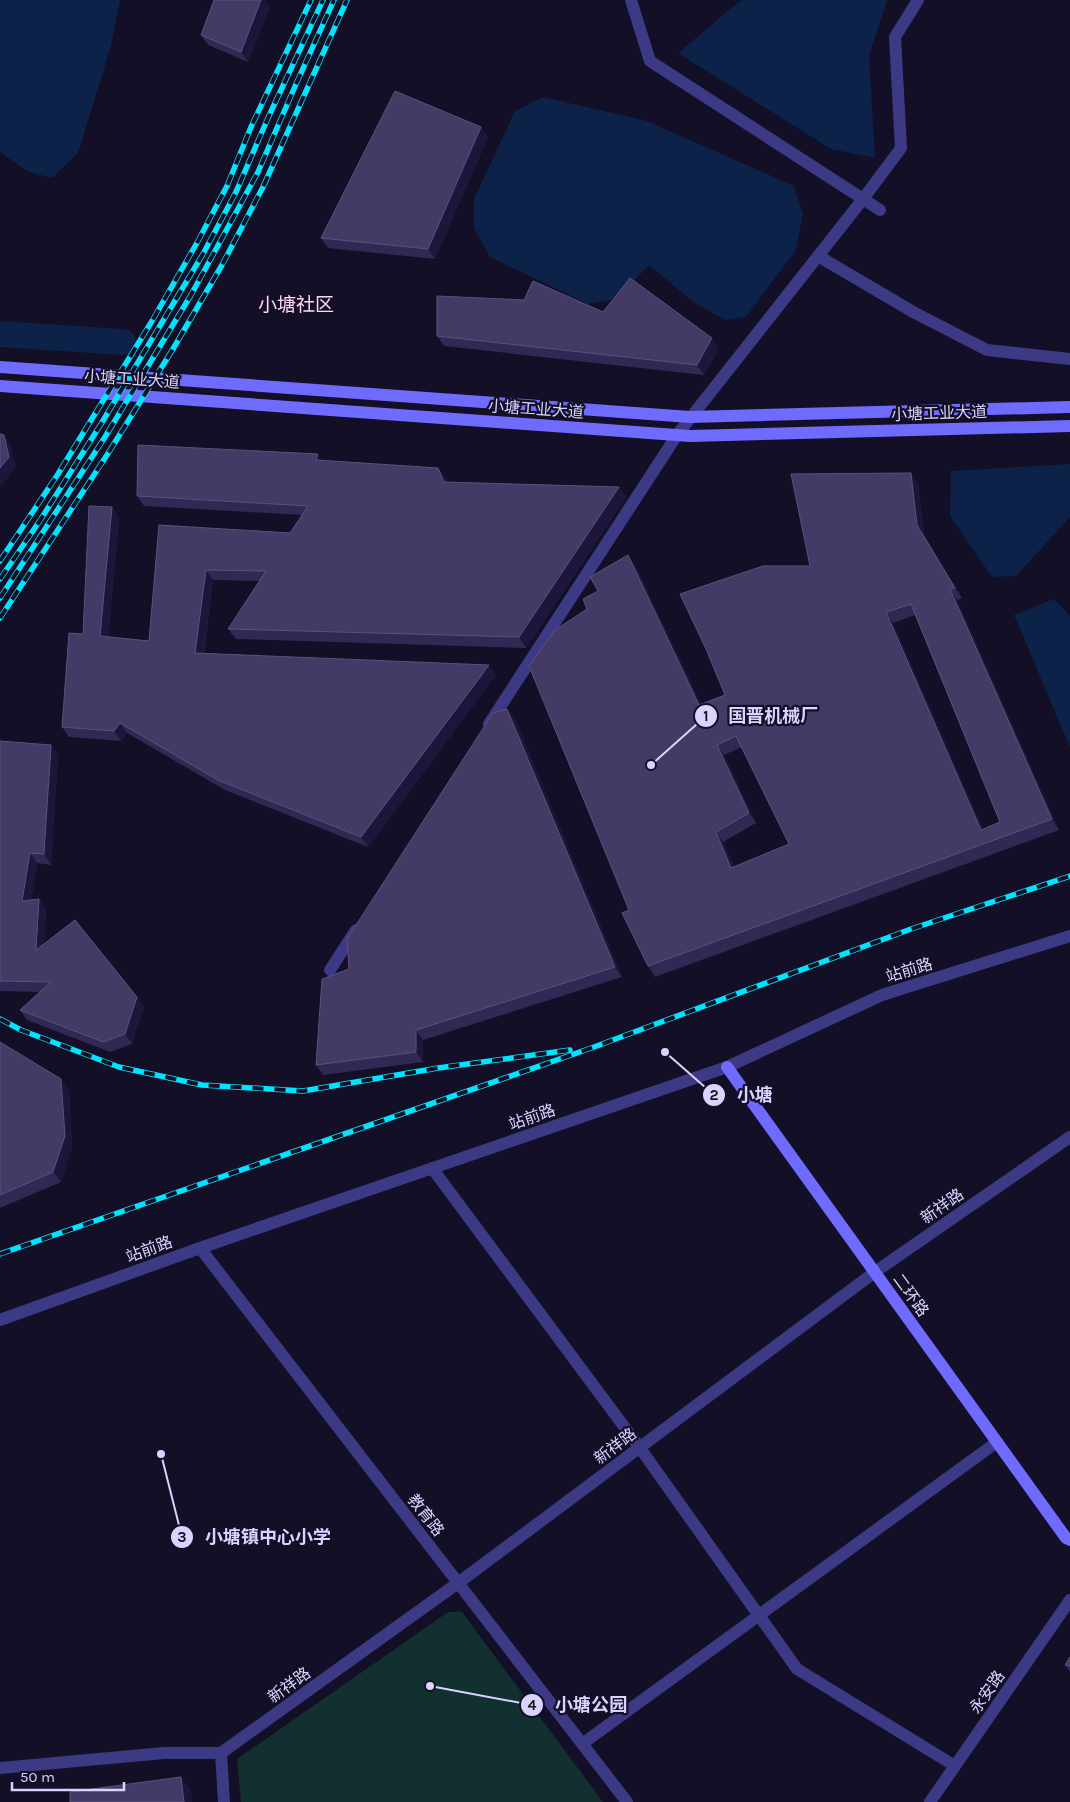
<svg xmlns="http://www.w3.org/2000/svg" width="1070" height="1802" font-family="Karla,'Noto Sans SC',sans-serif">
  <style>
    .green { fill: #12302f }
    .water { fill: #0c2248 }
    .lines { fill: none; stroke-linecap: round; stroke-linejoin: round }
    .river { stroke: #0c2248; stroke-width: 26 }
    .street { stroke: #3d3a85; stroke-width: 12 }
    .secondary { stroke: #6f6bff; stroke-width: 12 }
    .rail-casing { stroke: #00e5ff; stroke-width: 5.5 }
    .rail { stroke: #130f26; stroke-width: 4; stroke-dasharray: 11; stroke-linecap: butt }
    .wall { fill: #312854; fill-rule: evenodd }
    .shaded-wall { fill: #1d163a }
    .building { fill: #433a66; stroke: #5a527e; fill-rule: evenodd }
    .labels { text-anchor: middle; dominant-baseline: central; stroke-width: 4.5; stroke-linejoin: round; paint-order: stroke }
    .street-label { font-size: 16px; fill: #d9d4ff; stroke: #130f26 }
    .quarter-label { font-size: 19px; fill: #ffd6f0; stroke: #130f26 }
    .leader { fill: none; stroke: #d9d4ff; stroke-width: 2 }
    .callout-dot { fill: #d9d4ff; stroke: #130f26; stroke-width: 2 }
    .mark-label { font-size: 15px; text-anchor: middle; font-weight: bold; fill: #111 }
    .callout-label { font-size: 18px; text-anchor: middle; font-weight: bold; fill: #d9d4ff; stroke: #130f26; stroke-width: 4.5; stroke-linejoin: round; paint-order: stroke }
  </style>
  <rect width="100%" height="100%" fill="#130f26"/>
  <path class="green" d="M448,1612H462L603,1802H241L237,1759Z"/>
  <path class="water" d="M0,0H120L111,46L78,153L52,178L29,172L0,152Z
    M741,0H887L869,56L875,158L831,149L678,53Z
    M543,97L647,121L794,186L803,214L796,250L746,317L725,320L693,302L649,265L629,286L610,300L588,304L490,257L474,228V199L515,111Z
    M1070,464V517L1016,576L992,577L950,516L951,471Z
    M1054,599L1070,616V747L1014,615Z"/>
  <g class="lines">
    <path class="river" d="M0,334L123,342"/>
    <path class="street" d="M631,0L650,61L880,210
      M818,256L915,313L987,350L1070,359
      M489,724L677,435L863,199L901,148L895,37L918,0
      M330,970L356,930
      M432,1168L640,1448L797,1669L955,1766
      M200,1248L627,1802
      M0,1320L200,1248L727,1067L882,995L1070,936
      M582,1744L997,1442
      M0,1768L164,1753H221
      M224,1802L221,1753L458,1583L875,1272L1070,1137
      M930,1802L1070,1600"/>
    <path class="secondary" d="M0,367L690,417L1070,407
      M0,386L690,436L1070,426
      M727,1067L1066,1538L1070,1540"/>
    <defs>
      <path id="rail" d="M0,561L58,474L152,321L198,241L227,186L251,127L311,0
        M0,579L41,519L101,424L203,254L236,192L268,118L323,0
        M0,598L105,437L191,295L258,172L296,84L334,0
        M0,618L107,455L173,349L222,265L263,187L347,0
        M0,1019L21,1030L119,1067L202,1085L303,1091L438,1068L570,1050
        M0,1254L594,1047L911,929L1070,876"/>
    </defs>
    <use href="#rail" class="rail-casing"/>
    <use href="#rail" class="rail"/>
  </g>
  <path class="wall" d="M270,7L248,62L208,45L201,35Z
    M481,127L488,137L435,259L328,248L321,238Z
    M603,312L719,348L704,375L444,346L437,336Z
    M322,460L446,478L447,483L619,487L626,497L526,648L236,639L228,629L259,581L213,580L204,653L496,675L368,847L225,790L127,733L121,741L69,737L62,727L112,507L119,518L108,637L149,641L159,525L290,533L302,515L144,506L137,496Z
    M918,483L924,535L962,598L957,600L1059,830L655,977L648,966L629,910L587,609L598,591L635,565L701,704L725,695L810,566ZM915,615L1000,822L983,829L893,623ZM742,747L789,844L734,867L723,842L756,823L724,755Z
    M507,709L515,719L622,977L423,1040V1062L323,1075L316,1065L349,969Z
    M0,741L51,745L58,755L51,865L37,863L31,900L39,899L46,909L44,944L137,997L144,1007L132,1044L110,1052L27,1020L20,1010L40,992L0,991Z
    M0,1042L69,1089L72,1146L61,1182L0,1208Z
    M1070,1657V1672L1065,1665Z"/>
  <path class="shaded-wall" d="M261,0H265L270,7L248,62L241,52Z
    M481,127L488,137L435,259L428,249Z
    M712,338L719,348L704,375L697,365Z
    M4,435L11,445L16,467L0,488V468Z
    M318,454L325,464L316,460Z
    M438,468L446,478L452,493L444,482Z
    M911,473L918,483L924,535L962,598L955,588L917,525Z
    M619,487L626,497L526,648L519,637Z
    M112,507L119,518L107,646L100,636Z
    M628,555L635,565L706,715L699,705Z
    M206,570L213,580L202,663L195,653Z
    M950,589L957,600L1059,830L1052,819Z
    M886,612L893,623L988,840L981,830Z
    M489,665L496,675L368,847L361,837Z
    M507,709L515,719L622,977L615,967Z
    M120,723L127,733L121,741L114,731Z
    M51,745L58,755L51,865L44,854Z
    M717,745L724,755L756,823L749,813Z
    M716,832L723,842L739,878L731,868Z
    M30,853L37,863L29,911L22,901Z
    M39,899L46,909L43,960L36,950Z
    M137,997L144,1007L132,1044L125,1034Z
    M416,1030L423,1040V1062L416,1052Z
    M61,1079L69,1089L72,1146L61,1182L53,1172Z
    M181,1777L191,1790L192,1802H184Z"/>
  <path class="building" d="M214,0H261L241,52L201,35Z
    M395,91L481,127L428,249L321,238Z
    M630,278L712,338L697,365L437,336V296L524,300L533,281L603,312Z
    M0,434L4,435L9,457L0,468Z
    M138,445L318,454L316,460L438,468L444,482L619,487L519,637L228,629L266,571L206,570L195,653L489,665L361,837L218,780L120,723L114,731L62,727L69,633L83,634L89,506L112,507L100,636L149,641L159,525L290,533L308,506L137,496Z
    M911,473L917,525L955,588L950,589L1052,819L648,966L622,913L629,910L529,666L555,630L587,609L583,599L598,591L590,577L628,555L699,705L725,695L706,649L680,594L763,566H810L791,474ZM911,604L1000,822L981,830L886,612ZM736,736L789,844L731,868L716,832L749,813L717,745Z
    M507,709L615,967L416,1030V1052L316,1065L322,979L349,969L347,939L493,713Z
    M0,741L51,745L44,854L30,853L22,901L39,899L36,950L75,920L137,997L125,1034L103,1042L20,1010L51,982L0,981Z
    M0,1042L61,1079L65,1136L53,1172L0,1195Z
    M1070,1657V1666L1065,1665Z
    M181,1777L184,1802H70V1792Z"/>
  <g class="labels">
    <g class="street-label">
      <text transform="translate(132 379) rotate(4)">小塘工业大道</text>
      <text transform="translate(536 409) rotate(4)">小塘工业大道</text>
      <text transform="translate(939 413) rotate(-2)">小塘工业大道</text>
      <text transform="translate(909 970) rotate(-17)">站前路</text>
      <text transform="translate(532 1117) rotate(-19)">站前路</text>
      <text transform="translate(942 1206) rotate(-35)">新祥路</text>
      <text transform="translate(149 1249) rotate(-20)">站前路</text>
      <text transform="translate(911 1295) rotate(54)">二环路</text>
      <text transform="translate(615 1446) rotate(-37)">新祥路</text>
      <text transform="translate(426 1515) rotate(52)">教育路</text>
      <text transform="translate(289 1685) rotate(-36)">新祥路</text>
      <text transform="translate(987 1692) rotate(-55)">永安路</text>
    </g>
    <g class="quarter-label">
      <text x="296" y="305">小塘社区</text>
    </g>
  </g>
  <path class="leader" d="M651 765L706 716M665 1052L714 1095M161 1454L182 1537M430 1686L532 1705"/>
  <g class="callout-dot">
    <circle cx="651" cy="765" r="5"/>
    <circle cx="665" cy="1052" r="5"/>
    <circle cx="161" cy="1454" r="5"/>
    <circle cx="430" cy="1686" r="5"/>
    <circle cx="706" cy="716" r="12"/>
    <circle cx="714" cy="1095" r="12"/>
    <circle cx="182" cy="1537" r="12"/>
    <circle cx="532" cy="1705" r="12"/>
  </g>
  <g class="mark-label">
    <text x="706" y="721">1</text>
    <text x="714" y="1100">2</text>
    <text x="182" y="1542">3</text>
    <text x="532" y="1710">4</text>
  </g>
  <g class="callout-label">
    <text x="773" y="722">国晋机械厂</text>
    <text x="755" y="1101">小塘</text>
    <text x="268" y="1543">小塘镇中心小学</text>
    <text x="591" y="1711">小塘公园</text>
  </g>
  <path d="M12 1782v8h112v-8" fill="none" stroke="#d9d4ff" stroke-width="2.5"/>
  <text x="20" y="1782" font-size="15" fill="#d9d4ff" stroke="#130f26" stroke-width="4" paint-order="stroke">50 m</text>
</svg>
